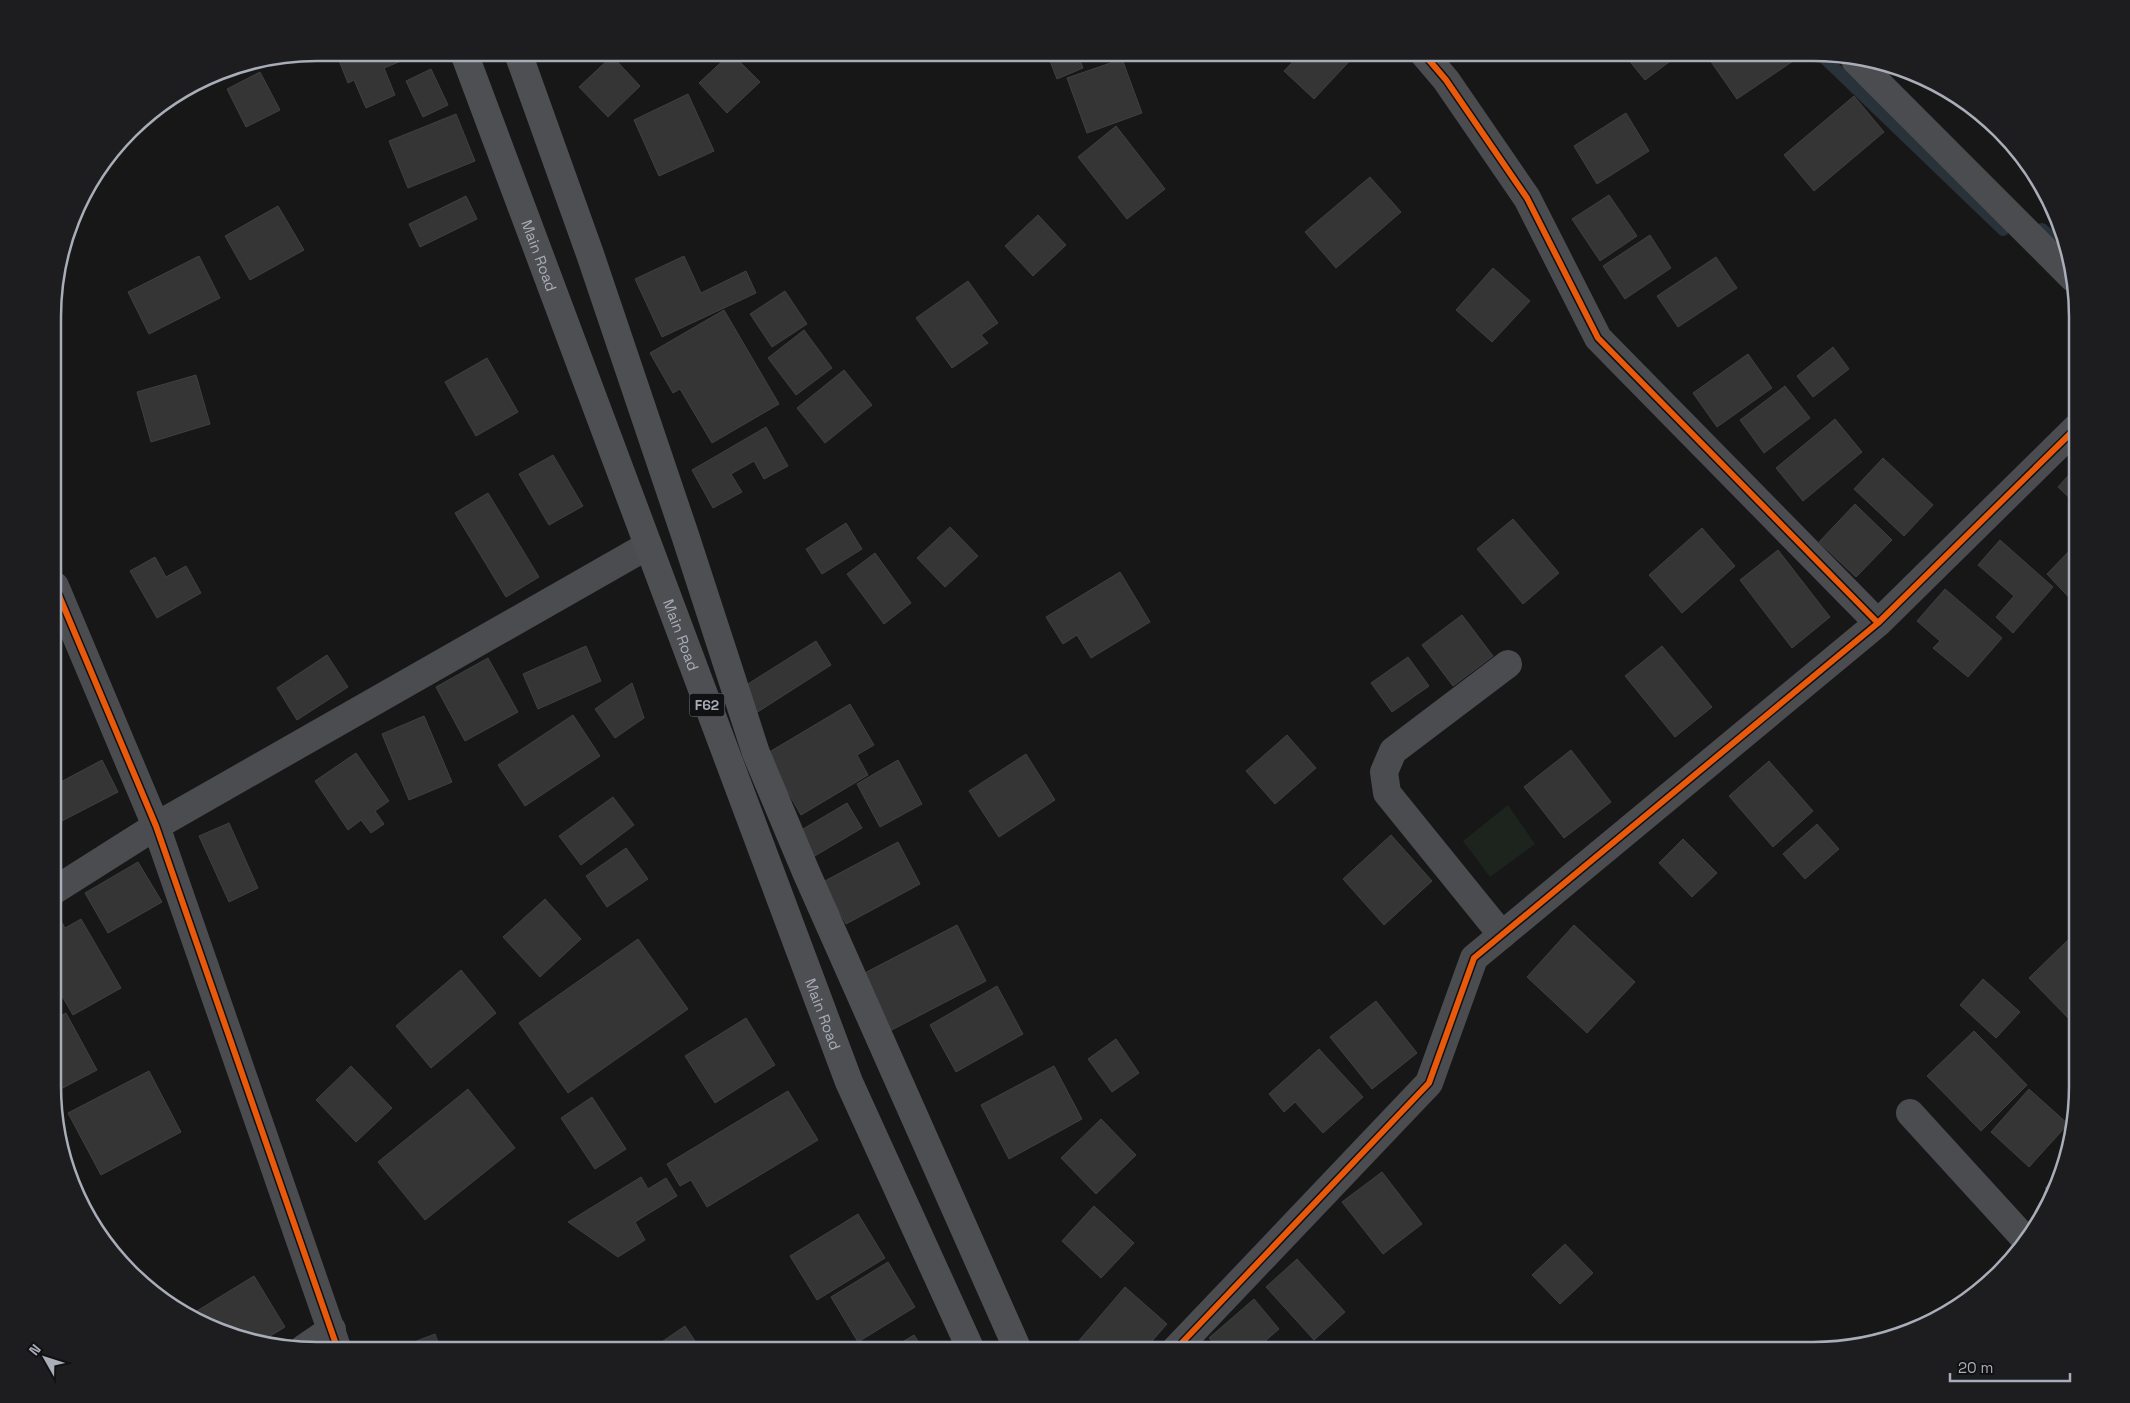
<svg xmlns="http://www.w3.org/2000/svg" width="2130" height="1403" font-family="'Space Grotesk',sans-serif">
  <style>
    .green { fill: #1d241e }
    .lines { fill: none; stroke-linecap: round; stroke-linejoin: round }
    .stream { stroke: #2a3239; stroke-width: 12 }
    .building { fill: #353536; stroke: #3f4043 }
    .minor { stroke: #4b4c50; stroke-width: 28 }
    .major { stroke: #4d4f52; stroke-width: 28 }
    .cycleway-casing { stroke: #111113; stroke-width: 9 }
    .cycleway { stroke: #e8590c; stroke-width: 6 }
    .labels { text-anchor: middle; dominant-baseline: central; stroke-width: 4; stroke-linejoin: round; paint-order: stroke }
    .shield { fill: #111113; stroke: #7b7e86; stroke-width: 1 }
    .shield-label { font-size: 14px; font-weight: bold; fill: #a8adb8 }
    .street-label { font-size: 15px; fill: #a8adb8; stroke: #111113 }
    .rim { fill: none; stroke: #a8adb8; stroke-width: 2.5 }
  </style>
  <rect width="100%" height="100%" fill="#171717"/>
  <path class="green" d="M1508,805L1535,844L1490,877L1463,841Z"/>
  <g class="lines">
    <path class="stream" d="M1820,54L2003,230
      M2042,229L2069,253"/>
  </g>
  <path class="building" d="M336,53H397L401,61L384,68L395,95L366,108L354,80L348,83Z
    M731,53L760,82L727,113L699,83Z
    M1047,53H1077L1083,68L1057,79Z
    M1301,53H1357L1314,99L1284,71Z
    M1623,53H1681L1645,80Z
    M1705,53H1795L1799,57L1737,99Z
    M612,56L640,86L608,117L579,87Z
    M1122,59L1142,113L1087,133L1067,78Z
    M431,69L448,105L423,117L406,81Z
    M260,72L280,110L246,127L227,89Z
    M688,94L714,151L659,176L634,120Z
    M1854,96L1884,132L1814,191L1784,155Z
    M1626,113L1649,151L1597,184L1574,146Z
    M456,114L475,161L408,188L389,141Z
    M1116,126L1165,189L1127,219L1078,157Z
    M1370,177L1401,212L1336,268L1305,232Z
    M1609,195L1637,236L1600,261L1572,219Z
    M466,196L477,219L420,247L409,224Z
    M278,206L304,250L250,280L225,236Z
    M1038,215L1066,245L1033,276L1005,246Z
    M1650,235L1671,268L1625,299L1603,266Z
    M199,256L220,298L149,334L128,292Z
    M684,256L701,293L746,271L756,293L662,337L635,279Z
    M1716,257L1737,288L1678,327L1657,296Z
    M1493,268L1530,301L1492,342L1456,310Z
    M968,281L998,323L981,335L988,343L952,368L916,318Z
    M785,291L807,324L772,347L750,314Z
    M724,310L779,404L712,443L680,389L673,393L650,353Z
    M804,330L832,368L796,395L768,358Z
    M1833,347L1849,369L1813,397L1797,376Z
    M1748,354L1772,388L1717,427L1693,393Z
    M487,358L518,412L476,436L445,382Z
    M844,370L872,405L825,443L797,408Z
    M196,375L210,424L151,442L137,392Z
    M1785,386L1810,418L1764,453L1740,420Z
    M1835,419L1862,452L1803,501L1776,468Z
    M766,427L788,466L764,479L754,461L731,474L742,492L713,508L692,470Z
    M553,455L583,506L549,525L519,474Z
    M1883,458L1933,505L1904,536L1854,489Z
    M2076,467H2077V505L2058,487Z
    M488,493L539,577L506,597L455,513Z
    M1855,504L1892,540L1856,577L1819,542Z
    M1513,519L1559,573L1523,604L1477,549Z
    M846,523L862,549L822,574L806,549Z
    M950,527L978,556L945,587L917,558Z
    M1702,528L1735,566L1682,613L1649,575Z
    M2000,540L2053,587L2013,633L1996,617L2014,596L1978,565Z
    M2077,543V606L2047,574Z
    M1778,550L1830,617L1792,648L1740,580Z
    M875,553L911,603L884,624L847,574Z
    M155,557L166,577L186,566L201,593L157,618L130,571Z
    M1120,572L1150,622L1091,658L1077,635L1063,644L1046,617Z
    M1945,589L2002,638L1968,677L1933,648L1940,641L1917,621Z
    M1462,615L1493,656L1453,686L1422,645Z
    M816,641L831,665L756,713L740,689Z
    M586,646L601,681L538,709L523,674Z
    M1662,646L1712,707L1675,737L1625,676Z
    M327,655L348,687L297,720L277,688Z
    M1408,657L1429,686L1392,712L1371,683Z
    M488,658L518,712L465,741L436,687Z
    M632,683L644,718L615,738L595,709Z
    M850,704L874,745L857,755L868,775L801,815L766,754Z
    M573,715L600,756L525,806L498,765Z
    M424,716L452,782L409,800L382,734Z
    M1287,735L1316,768L1275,804L1246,771Z
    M1571,750L1611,802L1564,838L1524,787Z
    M356,753L389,801L375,811L384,824L371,833L361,820L348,830L315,781Z
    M1026,754L1055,800L999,837L969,791Z
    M102,760L118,792L56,824L55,785Z
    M898,760L922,804L880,827L857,784Z
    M1769,761L1813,811L1773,847L1729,796Z
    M613,797L634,825L581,865L559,836Z
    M847,803L862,828L813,857L798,832Z
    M229,823L258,888L229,902L199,836Z
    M1817,824L1839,849L1805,879L1783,854Z
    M1391,835L1432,881L1384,925L1343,879Z
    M1683,839L1717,873L1692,897L1659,863Z
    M898,842L920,884L846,924L823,882Z
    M626,848L648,879L607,907L586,876Z
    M138,862L162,902L108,933L85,893Z
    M545,899L581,939L540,977L503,937Z
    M81,919L121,988L73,1015L55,984V924L61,921L65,928Z
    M957,925L986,981L884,1034L855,978Z
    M1574,925L1635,982L1587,1033L1527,977Z
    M638,939L688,1009L568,1093L519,1023Z
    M2068,940L2077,949L2076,1026L2029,978Z
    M461,970L496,1013L431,1068L396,1026Z
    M1983,979L2020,1012L1996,1038L1960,1005Z
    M997,986L1023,1034L956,1072L930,1025Z
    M1376,1001L1417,1053L1372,1089L1330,1037Z
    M66,1013L97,1070L55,1092V1019Z
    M746,1018L775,1065L715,1103L685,1056Z
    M1974,1031L2027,1085L1981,1131L1927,1076Z
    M1116,1039L1139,1073L1112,1092L1088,1059Z
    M1319,1049L1363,1097L1323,1133L1295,1102L1284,1112L1269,1094Z
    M351,1066L392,1108L356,1142L316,1100Z
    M1054,1066L1082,1119L1009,1159L981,1105Z
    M149,1071L181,1132L101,1175L68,1113Z
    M468,1089L515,1148L425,1220L378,1162Z
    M2029,1089L2068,1124L2029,1167L1991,1132Z
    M788,1091L818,1140L707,1207L691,1180L680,1186L667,1164Z
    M592,1097L626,1149L595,1169L561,1118Z
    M1101,1119L1136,1155L1096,1194L1061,1158Z
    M1382,1172L1422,1224L1383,1254L1342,1202Z
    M2062,1174L2051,1195L2045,1188Z
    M641,1177L648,1189L666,1178L677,1196L635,1222L645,1240L618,1257L568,1222Z
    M1094,1206L1134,1243L1101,1278L1062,1241Z
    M858,1214L885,1258L817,1300L790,1256Z
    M1565,1244L1593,1273L1560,1304L1532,1275Z
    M1297,1259L1345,1312L1314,1340L1266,1287Z
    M888,1262L915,1307L858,1342L831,1297Z
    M254,1276L285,1327L262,1341L232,1337L194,1318L192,1314Z
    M1125,1287L1167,1324L1144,1350H1071Z
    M1254,1299L1279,1329L1255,1350H1220L1209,1338Z
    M685,1326L701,1350H650Z
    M435,1334L441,1350H393Z
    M914,1335L924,1350H889Z"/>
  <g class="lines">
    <path class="minor" d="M1423,53L1446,80L1527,198L1598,338L1878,623
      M1855,60L2073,278
      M55,586L156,826L338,1350
      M55,890L156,826L647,546
      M1502,935L1387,793L1384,772L1393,751L1508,664
      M1910,1113L2026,1240
      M304,1348L332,1329
      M1175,1350L1429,1083L1474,958L1878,623L2077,427"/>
    <g class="major">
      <path id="s1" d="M464,53L849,1082L971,1350"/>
      <path d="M518,53L590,254L685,535L756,753L806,872L1018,1350"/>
    </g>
    <defs>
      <path id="cycleway" d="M1423,53L1446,80L1527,198L1598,338L1878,623
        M55,586L156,826L338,1350
        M1175,1350L1429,1083L1474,958L1878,623L2077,427"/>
    </defs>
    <use href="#cycleway" class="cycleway-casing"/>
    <use href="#cycleway" class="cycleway"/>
  </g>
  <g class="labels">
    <rect class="shield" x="689.5" y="693.5" width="35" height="23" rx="4"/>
    <g class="shield-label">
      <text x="707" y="705">F62</text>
    </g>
    <g class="street-label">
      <text stroke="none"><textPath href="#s1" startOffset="216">Main Road</textPath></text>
      <text stroke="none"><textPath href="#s1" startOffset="621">Main Road</textPath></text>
      <text stroke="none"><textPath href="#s1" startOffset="1026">Main Road</textPath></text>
    </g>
  </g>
  <path d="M0 0H2130V1403H0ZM317 61H1813A256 256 0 0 1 2069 317V1086A256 256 0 0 1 1813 1342H317A256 256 0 0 1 61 1086V317A256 256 0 0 1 317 61Z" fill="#1d1d20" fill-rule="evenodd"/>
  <path class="rim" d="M317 61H1813A256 256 0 0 1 2069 317V1086A256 256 0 0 1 1813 1342H317A256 256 0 0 1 61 1086V317A256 256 0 0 1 317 61Z"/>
  <g transform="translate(45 1358) rotate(309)" stroke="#111113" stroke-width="4" paint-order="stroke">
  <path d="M0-4L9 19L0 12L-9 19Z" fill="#a8adb8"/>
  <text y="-8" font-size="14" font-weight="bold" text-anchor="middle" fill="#a8adb8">N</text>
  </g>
  <path d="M1950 1373v8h120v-8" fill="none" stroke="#a8adb8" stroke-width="2.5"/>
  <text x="1958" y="1373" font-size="15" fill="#a8adb8" stroke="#111113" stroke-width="4" paint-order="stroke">20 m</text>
</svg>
